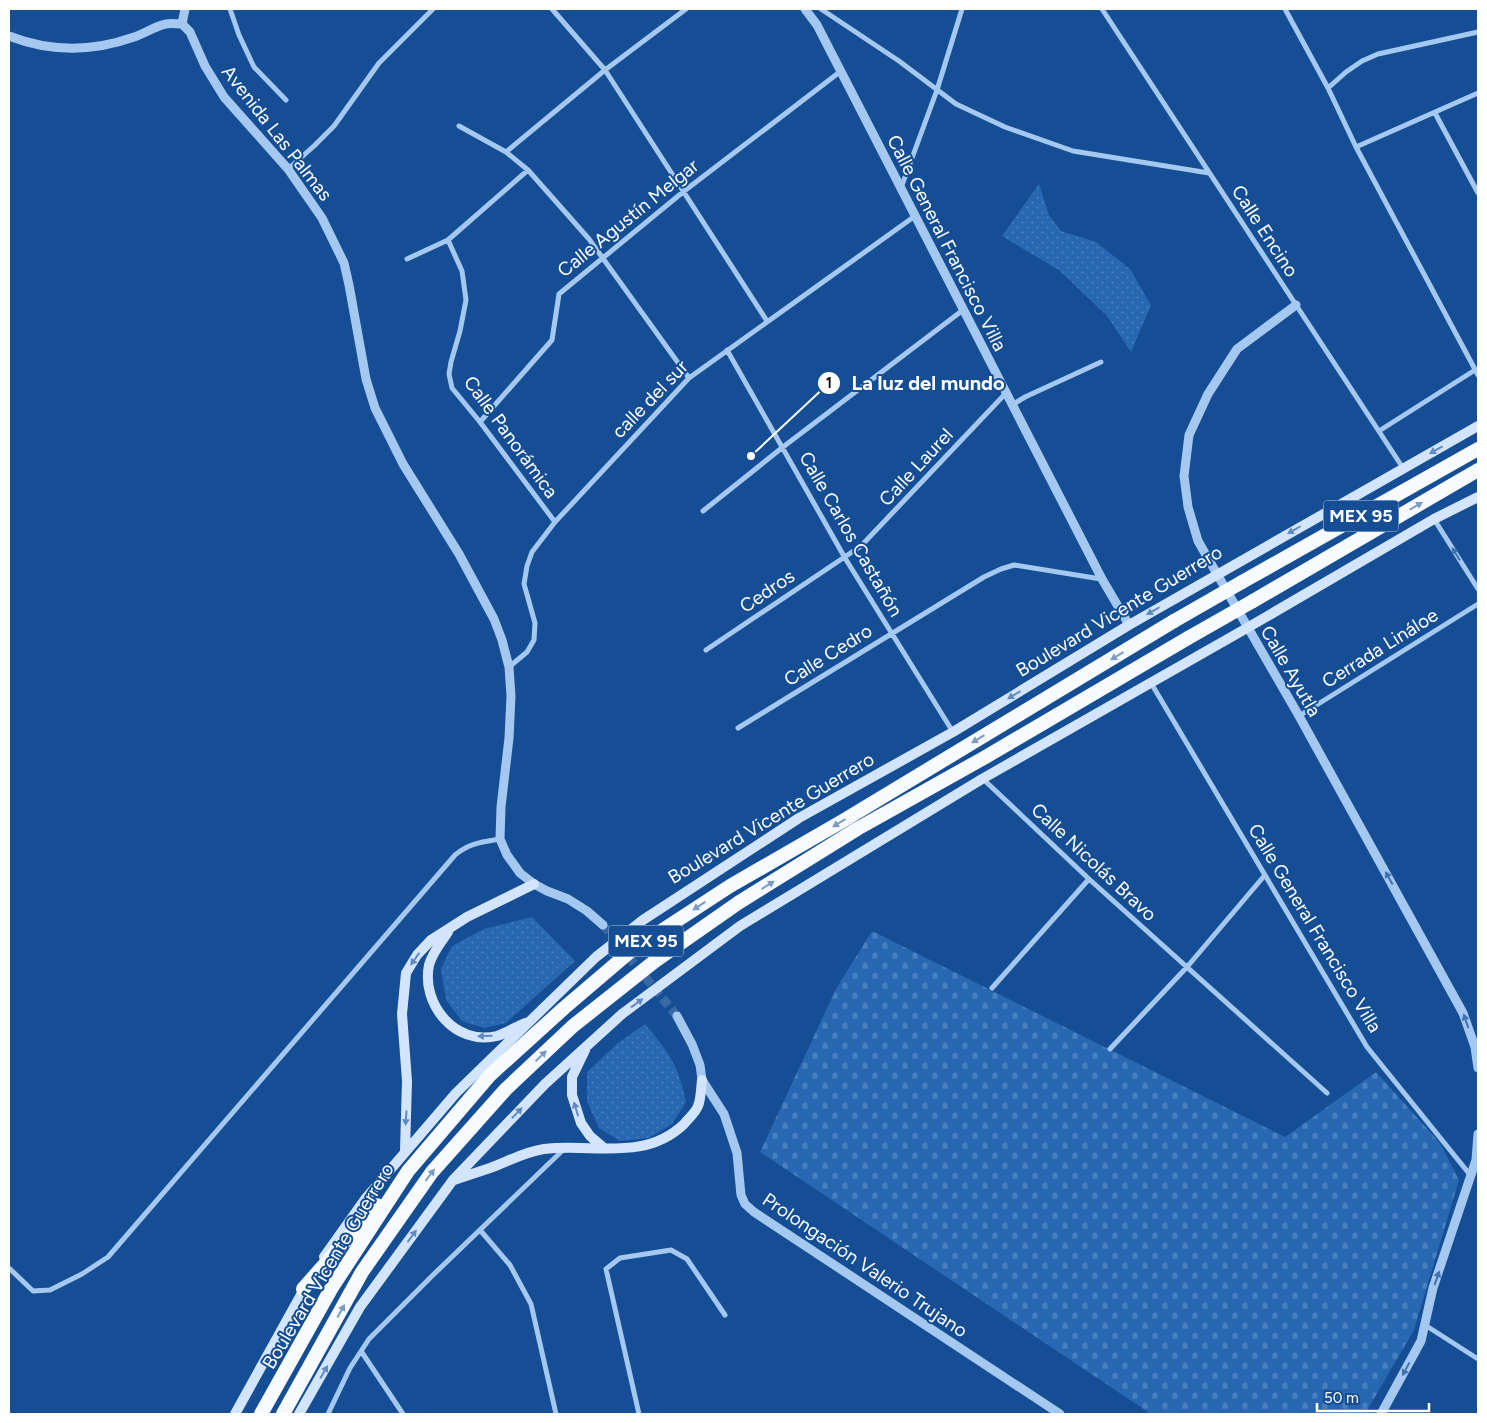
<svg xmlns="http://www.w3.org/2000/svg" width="1487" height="1423" font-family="Figtree,sans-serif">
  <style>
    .grass { fill: url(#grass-dots) }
    .cemetery { fill: url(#cemetery-stones) }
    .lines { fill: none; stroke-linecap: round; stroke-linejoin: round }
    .tertiary-tunnel { stroke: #3869a4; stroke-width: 9; stroke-dasharray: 9 4.5; stroke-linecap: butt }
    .minor { stroke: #a5c8f1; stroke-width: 5 }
    .tertiary { stroke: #a5c8f1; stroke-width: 9 }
    .secondary { stroke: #d3e5fc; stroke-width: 10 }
    .trunk { stroke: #f7faff; stroke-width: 14 }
    .trunk-bridge { stroke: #f7faff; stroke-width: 14 }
    .oneway { fill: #618abe }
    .oneway2 { fill: #7b9bc4 }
    .oneway3 { fill: #4073b0 }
    .labels { text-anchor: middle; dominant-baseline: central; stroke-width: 4; stroke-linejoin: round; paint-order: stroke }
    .shield { fill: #154e94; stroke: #b9cadf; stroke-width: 1 }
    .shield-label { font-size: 18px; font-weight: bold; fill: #fff }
    .street-label { font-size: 19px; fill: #fff; stroke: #154e94 }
    .leader { fill: none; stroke: #fff; stroke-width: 2 }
    .callout-dot { fill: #fff; stroke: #154e94; stroke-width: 2 }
    .mark-label { font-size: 15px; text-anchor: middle; font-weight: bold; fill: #111 }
    .callout-label { font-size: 20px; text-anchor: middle; font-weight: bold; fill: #fff; stroke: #154e94; stroke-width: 4; stroke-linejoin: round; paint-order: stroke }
  </style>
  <defs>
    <pattern id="grass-dots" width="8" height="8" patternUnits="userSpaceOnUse" patternTransform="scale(1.25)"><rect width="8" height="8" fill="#2868b2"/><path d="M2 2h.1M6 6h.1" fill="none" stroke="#487fbe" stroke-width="1.8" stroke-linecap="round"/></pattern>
    <pattern id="cemetery-stones" width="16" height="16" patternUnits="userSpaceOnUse" patternTransform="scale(1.25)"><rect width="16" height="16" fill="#2868b2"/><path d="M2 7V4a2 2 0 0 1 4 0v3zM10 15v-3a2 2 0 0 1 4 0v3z" fill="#487fbe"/></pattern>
  </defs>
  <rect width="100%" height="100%" fill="#154e94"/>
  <path class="grass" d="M1039,184L1049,215L1061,231L1096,242L1130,269L1151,305L1131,352L1107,316L1060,271L1002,236Z
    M532,917L575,961L506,1023L484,1028L462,1021L446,1000L441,969L452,946L484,929Z
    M645,1024C668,1052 679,1065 686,1102L672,1124L649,1138L620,1141L599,1128L587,1101V1072L618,1043Z"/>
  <path class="cemetery" d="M872,931L1285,1137L1376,1072L1440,1143L1459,1180L1414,1330L1365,1414H1151L760,1152L836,989Z"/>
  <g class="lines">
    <path class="tertiary-tunnel" d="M603,925L677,1016"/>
    <path class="minor" d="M230,9L239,35L254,67L286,100
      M552,9L605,70L767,321
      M821,9L899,61L956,104L1005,127L1073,151L1209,173
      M1102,9L1403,468
      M1285,9L1328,88L1356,147L1478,375
      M1328,88L1346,72L1362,61L1378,54L1478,32
      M1435,113L1478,193
      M459,126L506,152L528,170L589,239L689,378
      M1356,147L1478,93
      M506,152L605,70L686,9
      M288,169L314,146L334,126L379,63L433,9
      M901,188L937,90L962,9
      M448,240L462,271L466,300L460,331L451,362L449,374L452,388L480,422L555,522
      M407,259L448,240L528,170
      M727,350L845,558L953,732
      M1012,405L1025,397L1101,362
      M480,422L552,340L559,294L683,192L841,71
      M1379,431L1475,370
      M703,511L783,447L963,310
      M1434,519L1478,589
      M706,650L861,546L1006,393
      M509,667L527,652L534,640L535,623L524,584L527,566L532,552L555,522L689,378L915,216
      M1151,683L1367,1047L1471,1176
      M1299,716L1478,604
      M738,728L984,577L1001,569L1014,565L1101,579
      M983,779L1089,879L1327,1093
      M992,988L1089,879
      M1110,1049L1187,967L1265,875
      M480,1230L510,1265L531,1304L556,1414
      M9,1268L33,1291L50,1290L82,1274L108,1257L455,855C470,843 482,842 500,839
      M1425,1325L1478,1359
      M361,1351L403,1414
      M328,1414L350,1368L369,1339L433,1275L564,1149
      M639,1414L606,1269L620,1258L671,1250L687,1259L725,1315"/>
    <path class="tertiary" d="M805,9L817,25L1102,579L1129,625
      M182,24L190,32L205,66L224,97L288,169L322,218L344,263L349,285L366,379L375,408L403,464L459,554L494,619L502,640L509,667L511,696L509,738L501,807L500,839L507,855L520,873L534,884L547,891L568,899L587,911L603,925
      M182,24L185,9
      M9,36C50,52 92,52 134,37C144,34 155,26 166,24C171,23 177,24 182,24
      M1296,305L1237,349L1208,394L1189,435L1184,476L1188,507L1198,541L1299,716L1463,1013L1475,1047L1478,1068
      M677,1016L692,1044L700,1065L702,1080L724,1114L737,1153L741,1195L745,1204L754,1212L1060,1414
      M1381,1414L1421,1341L1433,1288L1476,1160L1478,1134"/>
    <path class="secondary" d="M448,932C442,941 432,953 429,965C421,1004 455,1046 497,1036C506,1033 516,1027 525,1023
      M585,1050L572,1077V1095L581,1123L590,1136L604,1148
      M405,1151L407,1081L402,1014L406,973L417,955L431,940L467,917L534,884
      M454,1180C466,1176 478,1172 490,1168C509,1161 524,1152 544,1149C593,1143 644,1162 684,1124C688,1119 696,1112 698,1106C701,1099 701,1088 702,1080
      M324,1257L366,1198L456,1093L596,957L643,920L799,818L953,732L1129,625L1478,426
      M235,1414L307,1284
      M299,1414L360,1307L453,1180L545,1084L622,1014L740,926L982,779L1247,628L1434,519L1478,497"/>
    <path class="trunk" d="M1242,582L1478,449
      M1253,601L1478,470
      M303,1289L377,1205
      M261,1414L331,1289L408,1171L490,1075L564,1008L632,950L730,886L841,822L1174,621
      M283,1414L362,1272L432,1172L506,1089L573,1026L655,961L738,903L857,829L982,759L1188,638"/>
    <path class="trunk-bridge" d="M1174,621L1242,582
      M1188,638L1253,601"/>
  </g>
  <defs><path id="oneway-solid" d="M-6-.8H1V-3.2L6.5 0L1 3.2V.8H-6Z" transform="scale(1.25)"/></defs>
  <g class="oneway">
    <use href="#oneway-solid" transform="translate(1436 450) rotate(151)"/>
    <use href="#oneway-solid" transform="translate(1294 530) rotate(150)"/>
    <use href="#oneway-solid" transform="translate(1153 611) rotate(150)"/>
    <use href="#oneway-solid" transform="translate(1014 695) rotate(149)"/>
    <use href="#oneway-solid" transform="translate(415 959) rotate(125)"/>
    <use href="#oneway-solid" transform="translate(637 1003) rotate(-36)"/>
    <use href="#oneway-solid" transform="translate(485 1036) rotate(179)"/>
    <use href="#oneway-solid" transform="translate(576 1109) rotate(-107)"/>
    <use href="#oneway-solid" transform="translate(517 1113) rotate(-46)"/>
    <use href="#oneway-solid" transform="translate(406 1118) rotate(94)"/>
    <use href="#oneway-solid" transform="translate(412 1236) rotate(-54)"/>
    <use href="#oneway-solid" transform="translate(324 1372) rotate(-60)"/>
  </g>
  <g class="oneway2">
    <use href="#oneway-solid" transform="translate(1416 506) rotate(-30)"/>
    <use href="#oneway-solid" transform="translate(1117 656) rotate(149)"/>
    <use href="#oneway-solid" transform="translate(978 739) rotate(149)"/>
    <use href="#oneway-solid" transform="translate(839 823) rotate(149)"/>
    <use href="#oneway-solid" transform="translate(768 885) rotate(-32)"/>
    <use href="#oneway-solid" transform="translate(699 906) rotate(147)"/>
    <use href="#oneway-solid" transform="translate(541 1056) rotate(-44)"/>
    <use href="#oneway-solid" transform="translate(430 1175) rotate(-53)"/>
    <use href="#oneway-solid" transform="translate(341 1311) rotate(-61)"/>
  </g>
  <g class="oneway3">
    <use href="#oneway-solid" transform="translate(1456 554) rotate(-122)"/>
    <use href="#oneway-solid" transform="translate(1389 878) rotate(-119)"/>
    <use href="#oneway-solid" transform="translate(1466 1021) rotate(-109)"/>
    <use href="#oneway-solid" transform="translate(1437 1278) rotate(-71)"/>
    <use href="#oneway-solid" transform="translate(1406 1369) rotate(118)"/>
  </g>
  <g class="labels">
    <g class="shield">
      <rect x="1323.5" y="500.5" width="75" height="31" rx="4"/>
      <rect x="608.5" y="925.5" width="75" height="31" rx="4"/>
    </g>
    <g class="shield-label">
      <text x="1361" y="516">MEX 95</text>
      <text x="646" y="941">MEX 95</text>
    </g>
    <g class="street-label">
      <text transform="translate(277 133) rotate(52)">Avenida Las Palmas</text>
      <text transform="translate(628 218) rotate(-39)">Calle Agustín Melgar</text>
      <text transform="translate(1265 231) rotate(57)">Calle Encino</text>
      <text transform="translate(947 243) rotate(63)">Calle General Francisco Villa</text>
      <text transform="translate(650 399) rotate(-46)">calle del sur</text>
      <text transform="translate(511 437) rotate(54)">Calle Panorámica</text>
      <text transform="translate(916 467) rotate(-47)">Calle Laurel</text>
      <text transform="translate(851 534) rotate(60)">Calle Carlos Castañón</text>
      <text transform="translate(767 591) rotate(-34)">Cedros</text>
      <text transform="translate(1119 611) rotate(-31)">Boulevard Vicente Guerrero</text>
      <text transform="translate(1380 648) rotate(-32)">Cerrada Lináloe</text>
      <text transform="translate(828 655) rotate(-32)">Calle Cedro</text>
      <text transform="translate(1291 671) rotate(60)">Calle Ayutla</text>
      <text transform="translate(771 818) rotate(-31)">Boulevard Vicente Guerrero</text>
      <text transform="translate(1094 862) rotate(43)">Calle Nicolás Bravo</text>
      <text transform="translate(1315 928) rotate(59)">Calle General Francisco Villa</text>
      <text transform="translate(865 1265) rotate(34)">Prolongación Valerio Trujano</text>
      <text transform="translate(328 1266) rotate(-59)">Boulevard Vicente Guerrero</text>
    </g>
  </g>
  <path class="leader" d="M751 456L829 383"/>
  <g class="callout-dot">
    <circle cx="751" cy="456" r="5"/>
    <circle cx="829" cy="383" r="12"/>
  </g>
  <g class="mark-label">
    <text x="829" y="388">1</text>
  </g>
  <g class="callout-label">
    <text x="928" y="390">La luz del mundo</text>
  </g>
  <rect width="1487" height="1423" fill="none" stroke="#ffffff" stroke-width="20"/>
  <path d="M1317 1403v8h112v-8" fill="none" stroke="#ffffff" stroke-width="2.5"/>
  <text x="1324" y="1403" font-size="15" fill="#ffffff" stroke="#154e94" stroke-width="4" paint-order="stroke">50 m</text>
</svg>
